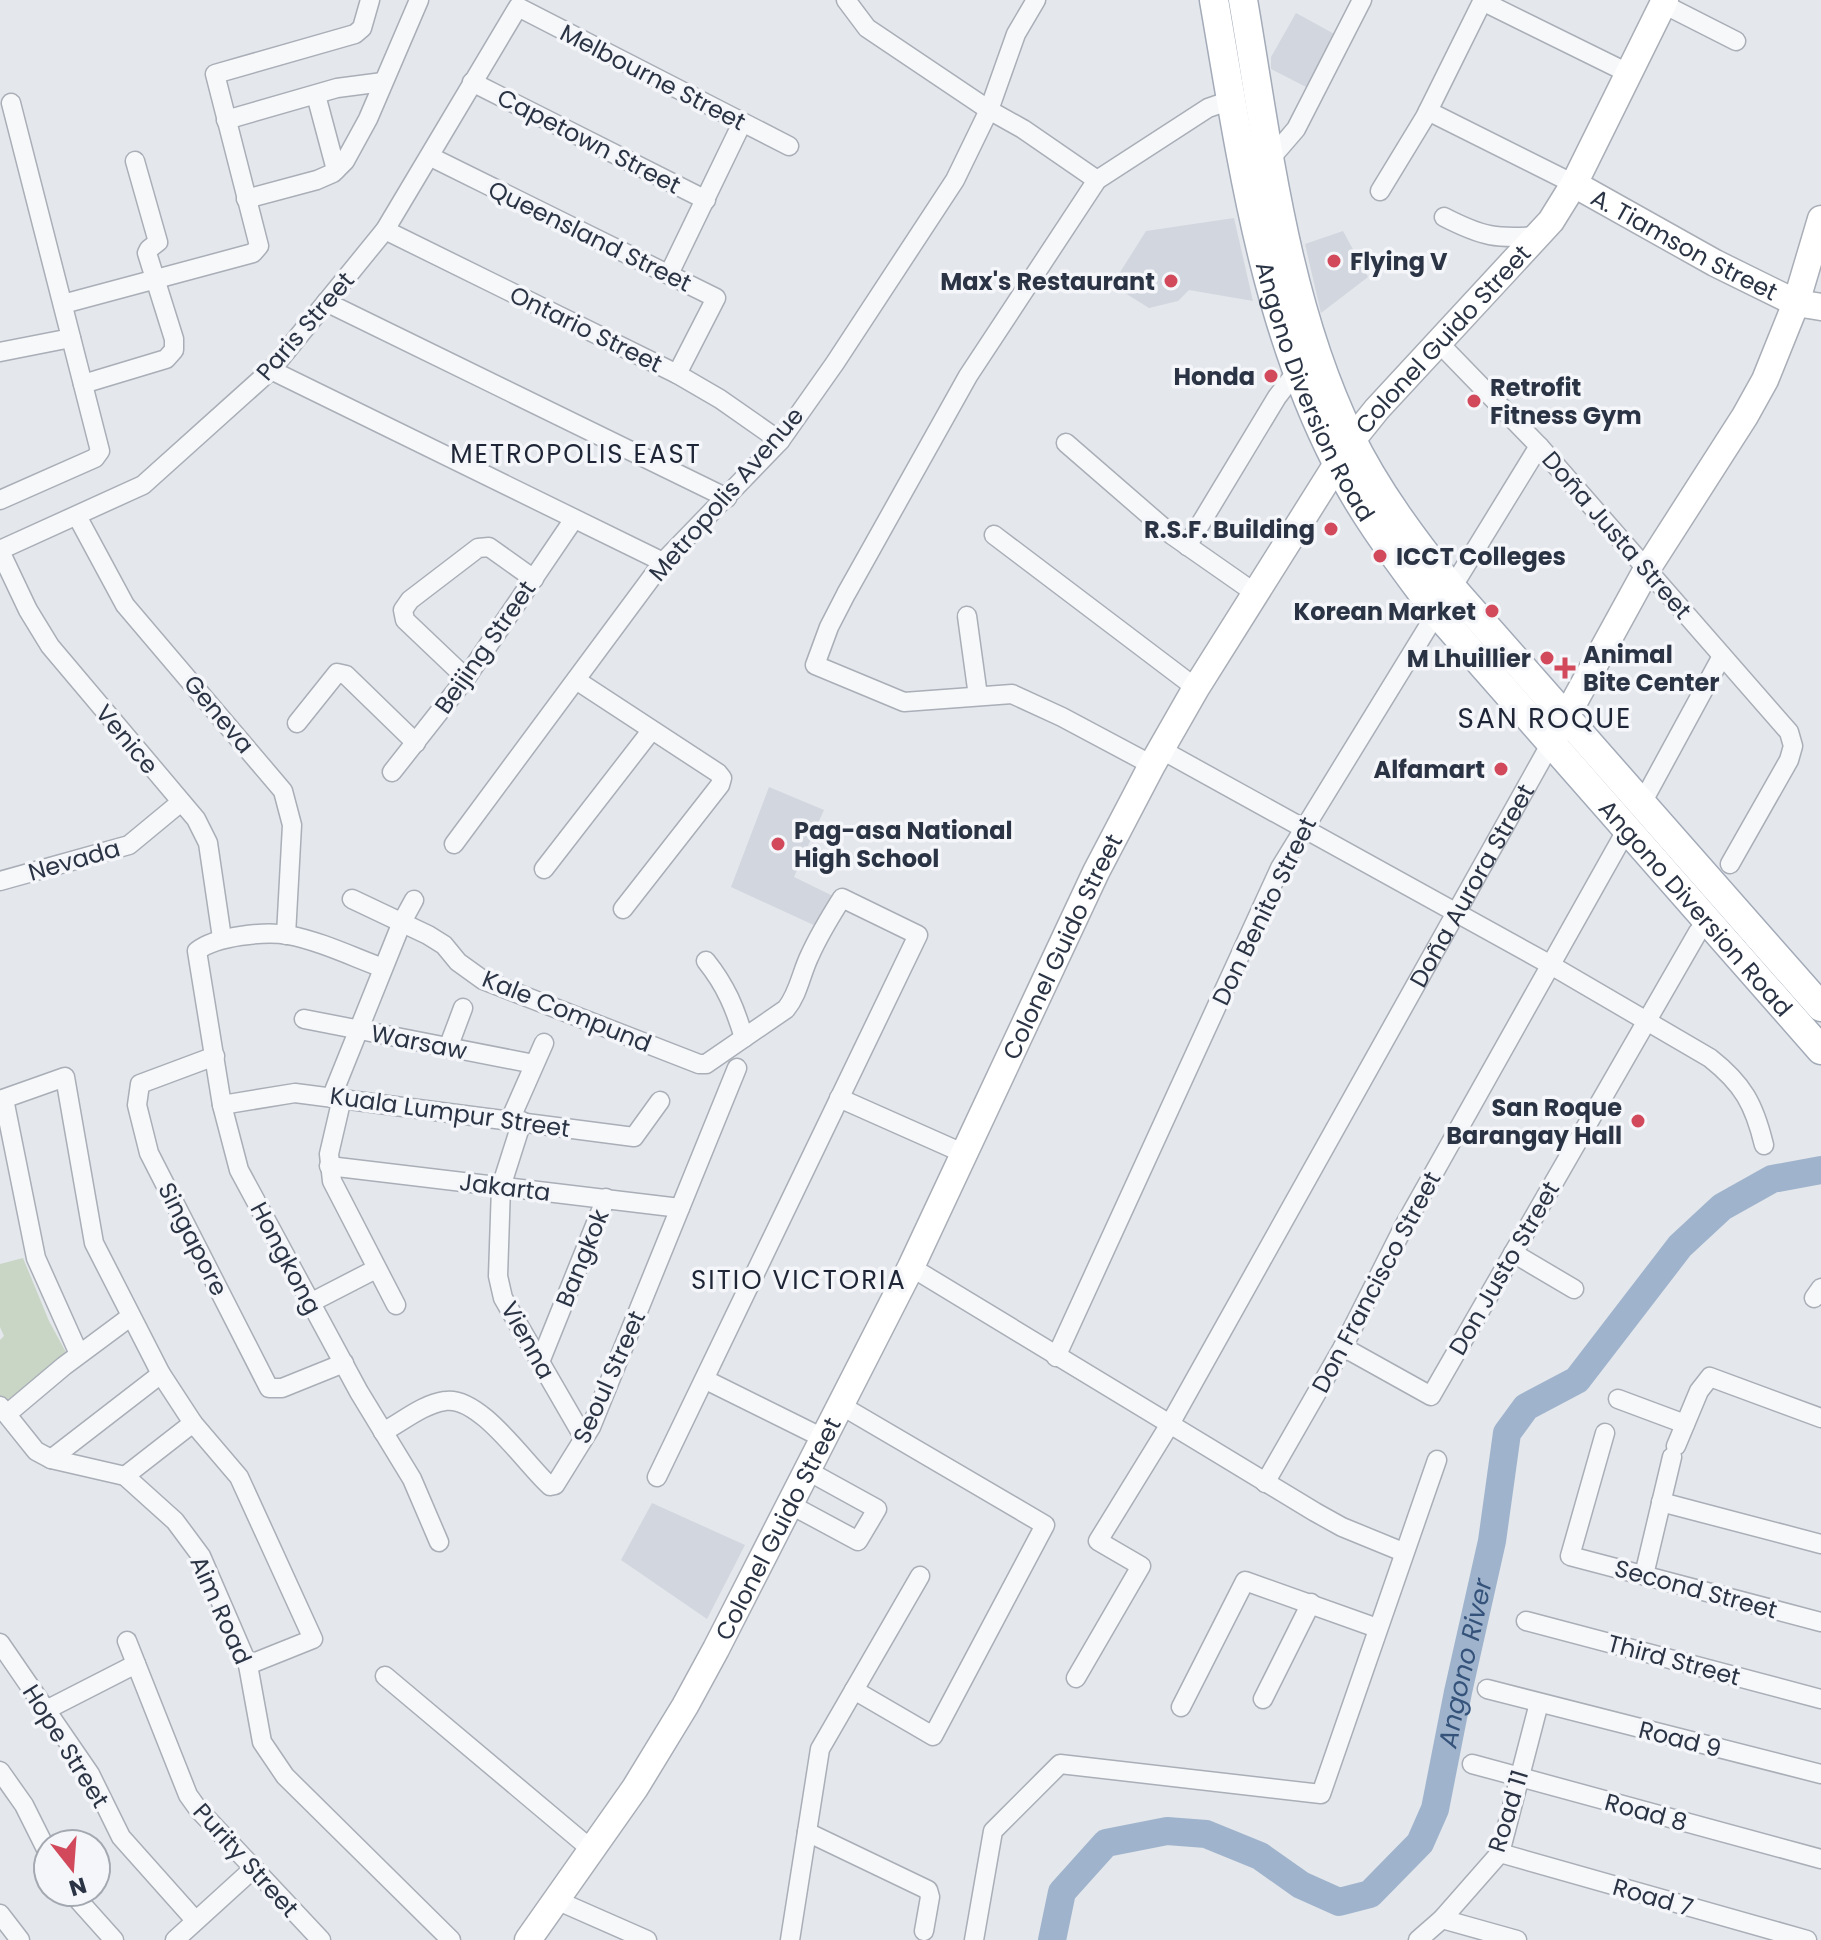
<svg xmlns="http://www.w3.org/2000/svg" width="1821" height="1940" font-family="Poppins,sans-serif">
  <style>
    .built { fill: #d2d6de }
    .green { fill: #c9d6c5 }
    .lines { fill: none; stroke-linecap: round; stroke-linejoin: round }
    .river { stroke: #9fb4cc; stroke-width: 28 }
    .street-casing { stroke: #a9aeb7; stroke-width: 21 }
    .secondary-casing { stroke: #a9aeb7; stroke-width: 29 }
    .primary-casing { stroke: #a3abb8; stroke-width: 31 }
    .street { stroke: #f7f8fa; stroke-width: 18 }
    .secondary { stroke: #fff; stroke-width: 26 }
    .primary { stroke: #fff; stroke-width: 28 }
    .poi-dot { fill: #d1495b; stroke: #f4f6f9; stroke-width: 3 }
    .labels { text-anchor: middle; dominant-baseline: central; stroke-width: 7; stroke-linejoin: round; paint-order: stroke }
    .street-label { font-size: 24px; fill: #2b3445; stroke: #f4f6f9 }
    .poi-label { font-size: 24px; font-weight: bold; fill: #2b3445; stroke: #f4f6f9; text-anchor: end }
    .neighbourhood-label { font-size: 26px; letter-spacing: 2px; fill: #1d2536; stroke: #f4f6f9 }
    .water-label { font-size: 26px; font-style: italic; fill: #34527a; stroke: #f4f6f9 }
    .quarter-label { font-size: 28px; letter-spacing: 2px; fill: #1d2536; stroke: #f4f6f9 }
  </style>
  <rect width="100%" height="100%" fill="#e4e7ec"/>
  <path class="built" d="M1296,13L1338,36L1310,89L1271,69V57Z
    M1234,218L1253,301L1189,290L1178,301L1149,308L1112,285L1146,231Z
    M1343,231L1368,277L1321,313L1305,244Z
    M769,787L824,810L794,877L833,896L818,927L731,887Z
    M652,1503L745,1545L707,1619L621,1560Z"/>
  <path class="green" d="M23,1258L49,1321L68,1356L10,1407L0,1396V1340L4,1336L0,1327V1264Z"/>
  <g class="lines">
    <path class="river" id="s1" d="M1052,1940L1062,1892L1106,1843L1167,1831L1206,1834L1260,1856L1301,1885L1339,1902L1370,1894L1420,1843L1435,1809L1458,1692L1492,1541L1507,1433L1526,1407L1577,1380L1680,1246L1722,1207L1772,1179L1821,1170"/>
    <defs>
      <g id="street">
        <path d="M846,0L867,28L989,110L1023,129L1097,180"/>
        <path d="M1482,1L1628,73"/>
        <path d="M1663,4L1736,41"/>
        <path d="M472,82L706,200"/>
        <path d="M316,95L336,170"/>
        <path d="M1428,111L1574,184"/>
        <path d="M226,120L337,88L383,82"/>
        <path d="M431,157L716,298L677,374"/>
        <path d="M1271,158L1296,129L1362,0"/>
        <path d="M1380,191L1425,117L1483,0"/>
        <path d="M246,199L317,180L333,173L345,161L368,119L419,0"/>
        <path d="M1444,217C1483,237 1496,239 1539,236"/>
        <path d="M385,230L677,374L720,399L780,441"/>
        <path d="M669,274L742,123"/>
        <path d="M326,302L727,498"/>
        <path d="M63,304L253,253L259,246L215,74L355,34L362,28L370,0"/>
        <path d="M1439,343L1539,446L1789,732L1793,746L1789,760L1730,864"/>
        <path d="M0,352L71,338"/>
        <path d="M271,370L663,562"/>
        <path d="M83,384L166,359L174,350V339L147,253L149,249L158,242L135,161"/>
        <path d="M1066,443L1172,535L1255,593"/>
        <path d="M0,500L95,458L100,451L11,103"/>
        <path d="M77,516L125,605L283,791L292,825L286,935"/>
        <path d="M994,535L1196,688"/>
        <path d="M1187,546L1277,397L1297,371"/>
        <path d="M0,550L143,485L271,370L385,230L518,7L789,146"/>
        <path d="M0,551L28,610L50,646L196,819L208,843L222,938"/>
        <path d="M967,616L978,696"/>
        <path d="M466,678L405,620L403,610L410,600L478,548L489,547L534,579"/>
        <path d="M576,680L718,773L722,778L720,785L623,909"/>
        <path d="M297,723L337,673L346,675L416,743"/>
        <path d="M1160,749L1549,964L1710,1058C1743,1084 1754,1104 1764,1145"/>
        <path d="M1152,765L1062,717L1012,694L904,702L815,665L829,627L846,594L968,376L1097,180L1208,108L1231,100"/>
        <path d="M392,772L466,678L574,519"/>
        <path d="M1641,805L1722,656"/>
        <path d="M454,844L663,562L780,441L835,363L955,180L989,110L1016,34L1036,0"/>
        <path d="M544,869L651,731"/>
        <path d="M0,881L129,845L181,802"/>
        <path d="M352,899L428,935L444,945L458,962L483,980L699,1064H706L786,1009C799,993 801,973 810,955C819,935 830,917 842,898L918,935L657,1477"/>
        <path d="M706,961C726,986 735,1008 744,1038"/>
        <path d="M383,968C353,957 320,941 288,935C265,931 216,936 197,951L222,1105L239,1170L359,1392L412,1479L439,1542"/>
        <path d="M304,1019L534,1064"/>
        <path d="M448,1048L463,1008"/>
        <path d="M215,1056L140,1084L137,1105L149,1153L269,1388H282L344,1363"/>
        <path d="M332,1096L402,922L414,900"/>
        <path d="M342,1098L329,1154L332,1181L396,1305"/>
        <path d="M839,1098L965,1154"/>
        <path d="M4,1099L36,1258L79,1354"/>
        <path d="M0,1100L65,1077L94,1243L161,1374L193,1423L239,1477L313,1639L248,1665"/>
        <path d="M222,1105L295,1093L634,1137L660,1101"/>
        <path d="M510,1120L544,1043"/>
        <path d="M522,1121L501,1187L498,1276L503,1298L584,1438"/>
        <path d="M329,1166L680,1208"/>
        <path d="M1513,1253L1574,1289"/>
        <path d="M911,1267L1315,1512L1342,1527L1403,1552"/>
        <path d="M1814,1298L1821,1288"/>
        <path d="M310,1303L376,1269"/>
        <path d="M1343,1347L1431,1396L1698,932"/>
        <path d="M1056,1357L1280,868L1539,446"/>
        <path d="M540,1362L606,1198"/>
        <path d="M706,1380L825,1439"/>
        <path d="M1618,1399L1685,1424"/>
        <path d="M0,1406L36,1451L51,1459L125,1476L175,1521L201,1556L248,1665L262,1742L285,1776L451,1940"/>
        <path d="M842,1406L1045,1525L933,1736L854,1690"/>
        <path d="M7,1414L64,1366L130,1317"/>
        <path d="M383,1432C402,1422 423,1404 445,1401C480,1395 526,1465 550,1486L555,1485L591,1427L737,1068"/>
        <path d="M1605,1433L1570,1556L1821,1622"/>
        <path d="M1676,1446L1699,1391L1710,1377L1821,1418"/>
        <path d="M51,1459L161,1374"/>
        <path d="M125,1476L193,1423"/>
        <path d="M1265,1483L1343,1347L1404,1226L1627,829"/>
        <path d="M1661,1502L1821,1544"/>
        <path d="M791,1505L858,1541L877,1509L808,1471"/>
        <path d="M1644,1575L1672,1457"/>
        <path d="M1526,1621L1821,1699"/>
        <path d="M127,1641L188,1795L198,1809L321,1940"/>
        <path d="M0,1643L90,1774L121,1837L195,1920"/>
        <path d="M385,1676L592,1850"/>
        <path id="s2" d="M1076,1678L1141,1566L1098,1541L1170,1424L1551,743"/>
        <path d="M1487,1689L1821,1774"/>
        <path d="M1263,1699L1311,1603"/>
        <path d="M1181,1707L1245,1581L1377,1628"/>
        <path d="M46,1710L136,1664"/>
        <path d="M1472,1764L1821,1859"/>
        <path d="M0,1771L24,1805L48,1853"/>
        <path d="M807,1832L928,1890L930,1897L924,1931"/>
        <path d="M1500,1853L1807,1940"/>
        <path d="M71,1892L114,1940"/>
        <path d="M556,1900L647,1940"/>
        <path d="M0,1914L20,1940"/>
        <path d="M1442,1919L1517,1940"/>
        <path d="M175,1940L253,1869"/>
        <path d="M790,1940L820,1749L920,1576"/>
        <path d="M974,1940L993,1831L1060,1764L1321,1794L1437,1460"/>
        <path d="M1418,1940L1442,1919L1500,1853L1539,1703"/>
      </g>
      <g id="secondary">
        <path id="s3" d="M1574,184L1715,263L1796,303L1821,307"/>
        <path d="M1557,733L1647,569L1745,416L1765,380L1796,303L1821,219"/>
        <path id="s4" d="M528,1940L635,1788L685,1706L716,1649L911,1267L1096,872L1152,765L1196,688L1352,440L1377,409L1551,221L1574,184L1665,0"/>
      </g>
      <g id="primary">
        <path id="s5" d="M1214,0C1241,156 1263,318 1336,461C1363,516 1401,564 1437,613L1821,1050"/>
        <path d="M1243,0C1268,146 1285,302 1350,436C1376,490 1415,542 1452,588L1821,1007"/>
      </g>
    </defs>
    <use href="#street" class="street-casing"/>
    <use href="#secondary" class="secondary-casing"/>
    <use href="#primary" class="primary-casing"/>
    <use href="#street" class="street"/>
    <use href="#secondary" class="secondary"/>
    <use href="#primary" class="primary"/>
  </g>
  <g class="poi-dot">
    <circle cx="1334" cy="261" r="8"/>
    <circle cx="1171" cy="281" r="8"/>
    <circle cx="1271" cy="376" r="8"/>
    <circle cx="1474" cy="401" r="8"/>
    <circle cx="1331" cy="529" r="8"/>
    <circle cx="1380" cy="556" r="8"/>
    <circle cx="1492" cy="611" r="8"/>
    <circle cx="1547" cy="658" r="8"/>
    <path d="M1561 656h8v8h8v8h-8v8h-8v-8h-8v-8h8z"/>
    <circle cx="1501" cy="769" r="8"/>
    <circle cx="778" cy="844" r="8"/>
    <circle cx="1638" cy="1121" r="8"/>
  </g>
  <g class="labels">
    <g class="street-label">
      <text transform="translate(653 77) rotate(27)">Melbourne Street</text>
      <text transform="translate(589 141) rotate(27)">Capetown Street</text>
      <text transform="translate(590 236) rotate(26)">Queensland Street</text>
      <text stroke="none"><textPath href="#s3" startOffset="126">A. Tiamson Street</textPath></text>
      <text transform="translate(305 326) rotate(-49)">Paris Street</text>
      <text transform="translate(586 329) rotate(26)">Ontario Street</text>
      <text stroke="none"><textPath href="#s4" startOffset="1850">Colonel Guido Street</textPath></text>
      <text stroke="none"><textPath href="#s5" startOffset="406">Angono Diversion Road</textPath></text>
      <text transform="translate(726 494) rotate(-49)">Metropolis Avenue</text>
      <text transform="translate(1617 535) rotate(49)">Doña Justa Street</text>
      <text transform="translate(485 647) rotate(-55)">Beijing Street</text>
      <text transform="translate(219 714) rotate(50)">Geneva</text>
      <text transform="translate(127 739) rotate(50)">Venice</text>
      <text transform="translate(74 860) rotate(-16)">Nevada</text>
      <text stroke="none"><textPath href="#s2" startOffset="934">Doña Aurora Street</textPath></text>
      <text stroke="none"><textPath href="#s5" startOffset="1054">Angono Diversion Road</textPath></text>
      <text transform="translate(1264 911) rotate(-64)">Don Benito Street</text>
      <text stroke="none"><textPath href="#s4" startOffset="1130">Colonel Guido Street</textPath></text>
      <text transform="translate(567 1011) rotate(22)">Kale Compund</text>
      <text transform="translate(419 1042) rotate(11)">Warsaw</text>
      <text transform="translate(450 1112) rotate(8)">Kuala Lumpur Street</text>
      <text transform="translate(505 1187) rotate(7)">Jakarta</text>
      <text transform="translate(193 1239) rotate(63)">Singapore</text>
      <text transform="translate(286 1258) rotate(62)">Hongkong</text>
      <text transform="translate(582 1258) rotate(-68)">Bangkok</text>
      <text transform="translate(1504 1268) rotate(-60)">Don Justo Street</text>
      <text transform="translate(1376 1282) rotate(-62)">Don Francisco Street</text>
      <text transform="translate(528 1340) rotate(61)">Vienna</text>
      <text transform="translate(609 1377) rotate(-66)">Seoul Street</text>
      <text stroke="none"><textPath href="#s4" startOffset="482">Colonel Guido Street</textPath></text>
      <text transform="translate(1696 1589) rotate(15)">Second Street</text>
      <text transform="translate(221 1610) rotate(66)">Aim Road</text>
      <text transform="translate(1674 1660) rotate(15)">Third Street</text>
      <text transform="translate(1680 1739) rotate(14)">Road 9</text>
      <text transform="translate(66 1746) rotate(58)">Hope Street</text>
      <text transform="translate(1508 1811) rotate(-73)">Road 11</text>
      <text transform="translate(1646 1812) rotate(15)">Road 8</text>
      <text transform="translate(246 1860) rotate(48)">Purity Street</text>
      <text transform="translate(1653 1897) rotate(16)">Road 7</text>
    </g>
    <g class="poi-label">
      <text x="1350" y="261" text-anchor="start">Flying V</text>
      <text x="1155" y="281">Max's Restaurant</text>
      <text x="1255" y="376">Honda</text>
      <text x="1490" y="387" text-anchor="start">Retrofit<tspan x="1490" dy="28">Fitness Gym</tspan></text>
      <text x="1315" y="529">R.S.F. Building</text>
      <text x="1396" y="556" text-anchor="start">ICCT Colleges</text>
      <text x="1476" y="611">Korean Market</text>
      <text x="1583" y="654" text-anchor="start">Animal<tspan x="1583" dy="28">Bite Center</tspan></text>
      <text x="1531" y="658">M Lhuillier</text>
      <text x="1485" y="769">Alfamart</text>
      <text x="794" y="830" text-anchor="start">Pag-asa National<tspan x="794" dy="28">High School</tspan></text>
      <text x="1622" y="1107">San Roque<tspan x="1622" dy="28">Barangay Hall</tspan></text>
    </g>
    <g class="neighbourhood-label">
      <text x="576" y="454">METROPOLIS EAST</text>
      <text x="799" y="1280">SITIO VICTORIA</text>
    </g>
    <g class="water-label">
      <text stroke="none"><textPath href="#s1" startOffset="656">Angono River</textPath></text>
    </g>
    <g class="quarter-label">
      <text x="1545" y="718">SAN ROQUE</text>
    </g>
  </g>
  <g transform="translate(72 1868) rotate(163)"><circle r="38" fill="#f4f6f9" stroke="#a4a8b1" stroke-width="2"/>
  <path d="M0-6L14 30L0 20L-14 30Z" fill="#d1495b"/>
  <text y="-12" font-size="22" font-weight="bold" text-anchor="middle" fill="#2b3445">N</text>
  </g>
</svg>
